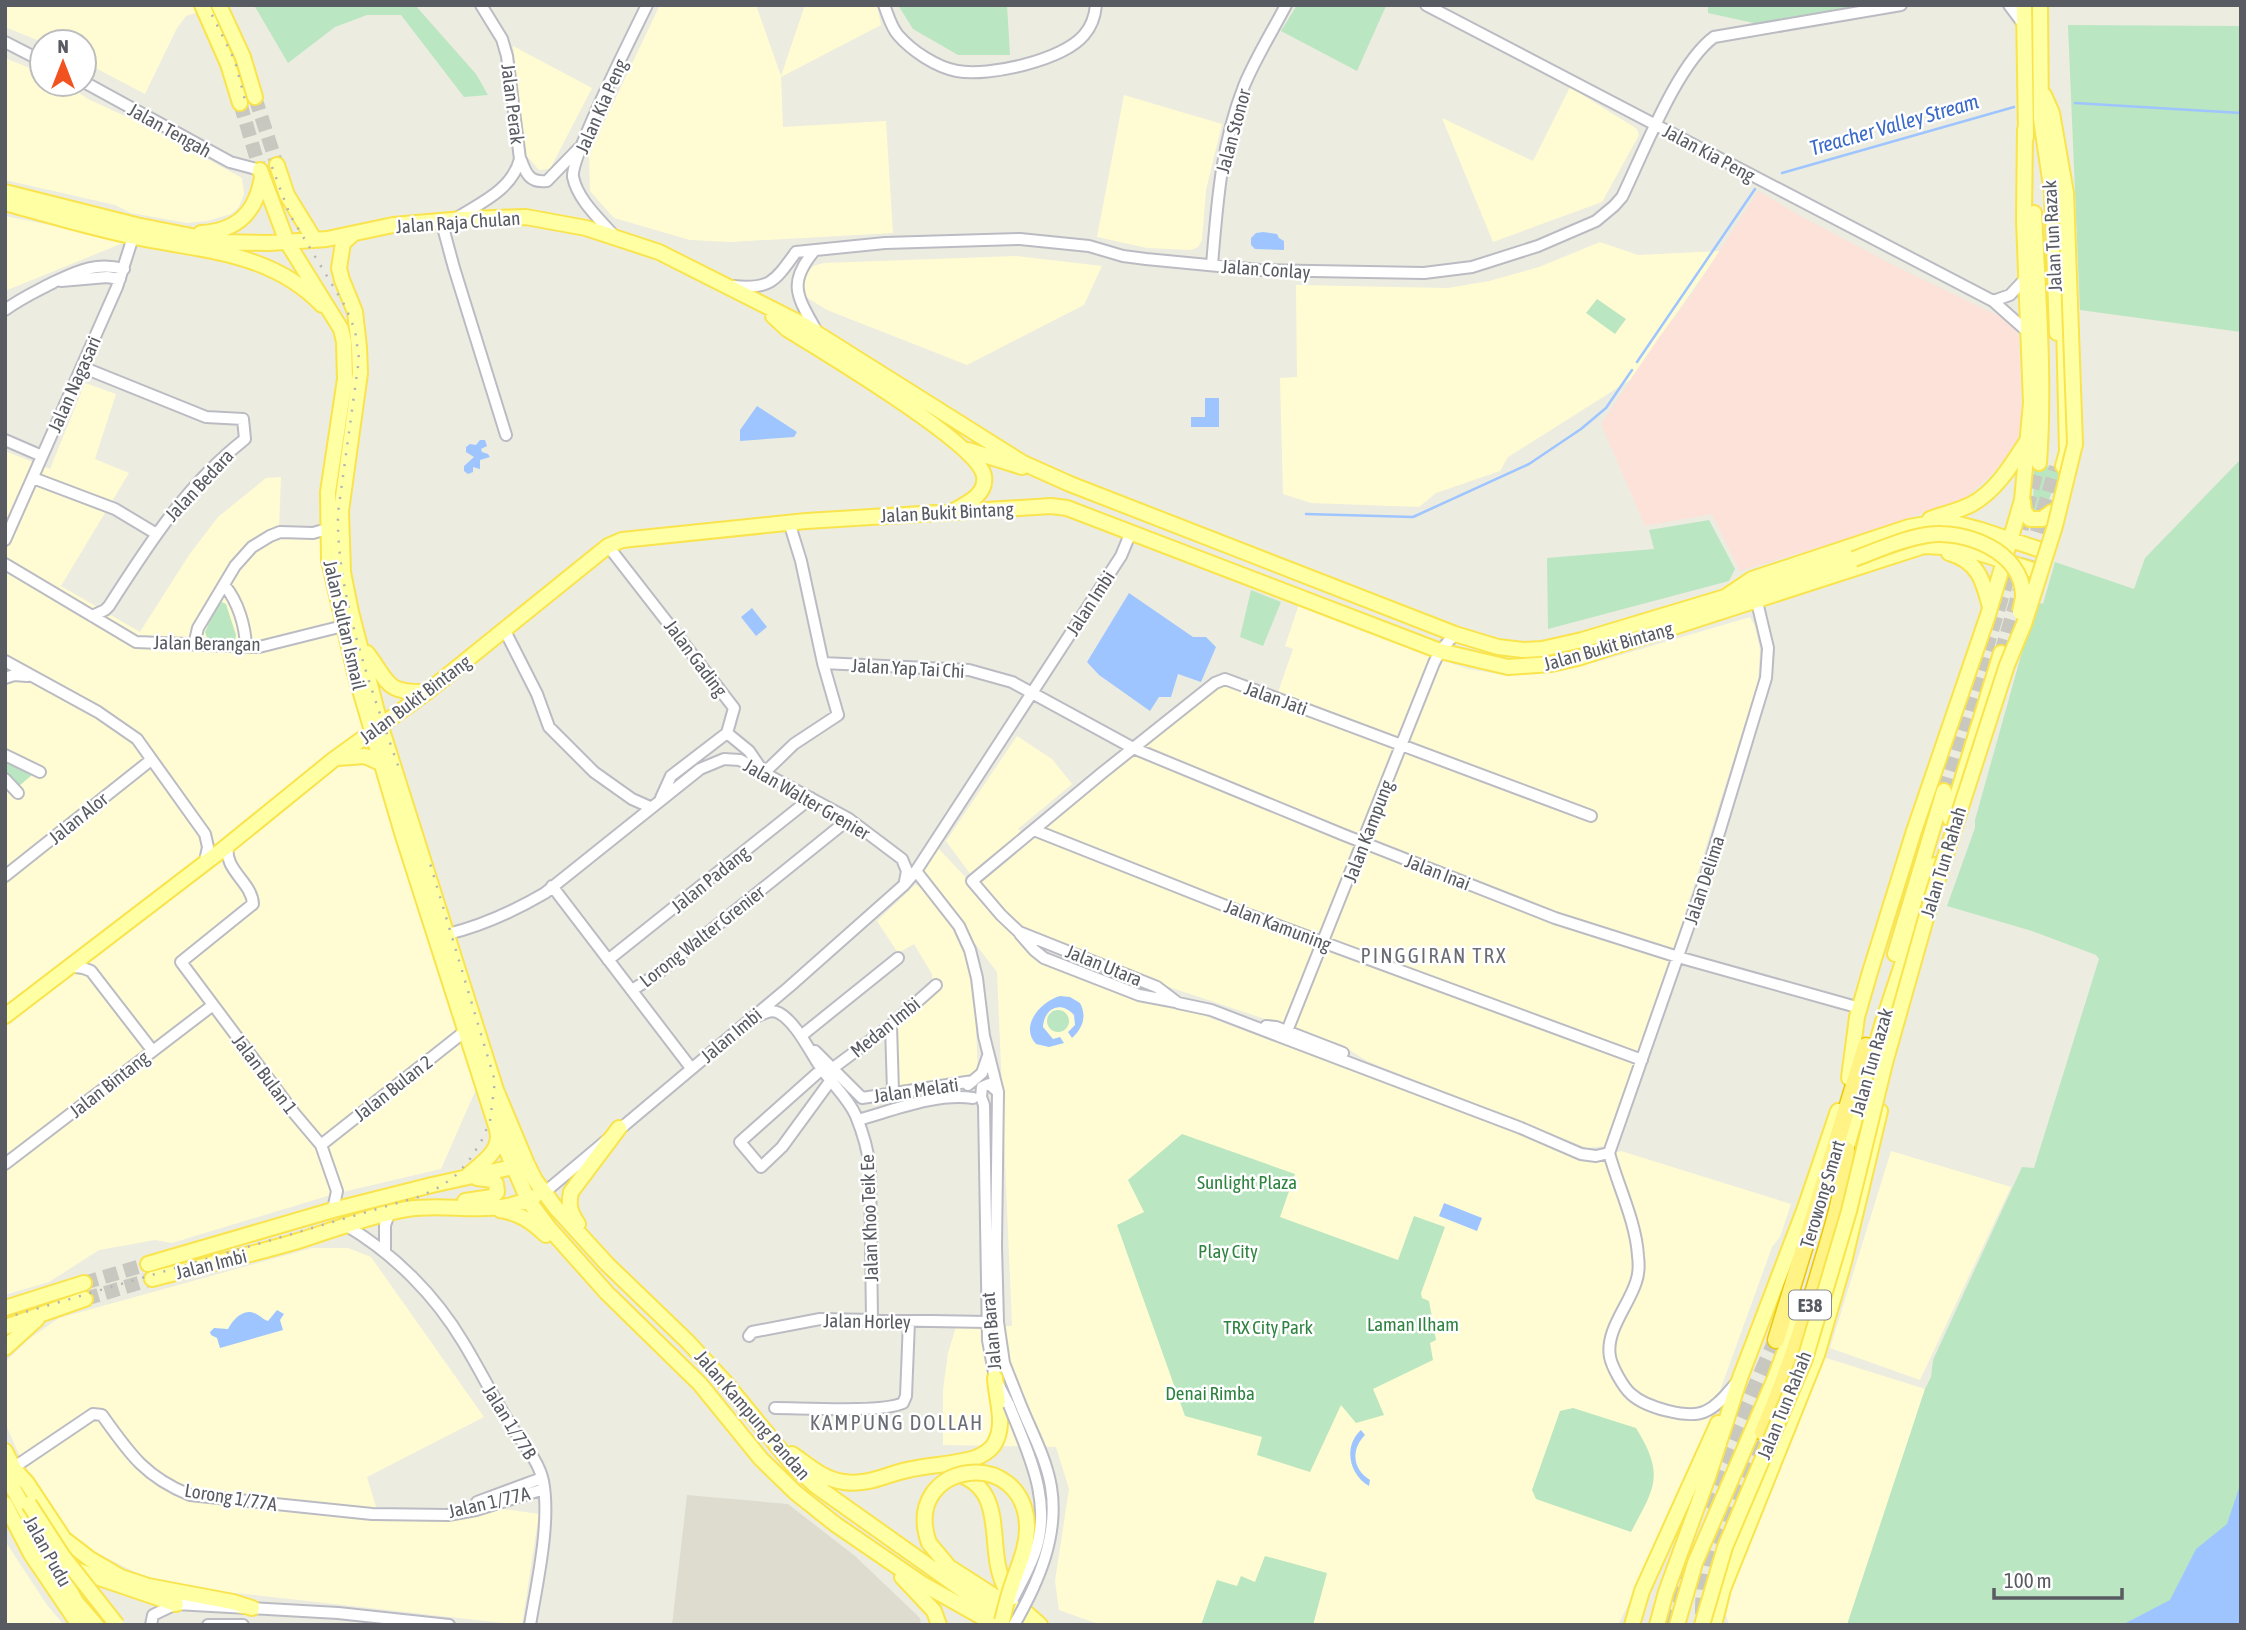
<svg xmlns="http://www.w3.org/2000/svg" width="2246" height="1630" font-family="'Asap Condensed',sans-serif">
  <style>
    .commercial { fill: #fffcd3 }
    .education { fill: #dddccf }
    .medical { fill: #fce2d9 }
    .green { fill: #bae6c1 }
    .water { fill: #9ec5ff }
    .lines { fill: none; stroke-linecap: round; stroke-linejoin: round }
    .stream { stroke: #9ec5ff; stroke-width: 2.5 }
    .major-tunnel { stroke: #c8c8c0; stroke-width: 14; stroke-dasharray: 14 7; stroke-linecap: butt }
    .highway-tunnel { stroke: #c8c8c0; stroke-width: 16; stroke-dasharray: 16 8; stroke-linecap: butt }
    .minor-casing { stroke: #bbbcc3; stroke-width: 14 }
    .major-casing { stroke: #f9e44d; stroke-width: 18 }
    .highway-casing { stroke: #edc800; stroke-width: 19 }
    .minor { stroke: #fff; stroke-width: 10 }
    .major { stroke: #ffffa3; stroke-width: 14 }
    .highway { stroke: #fff385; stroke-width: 16 }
    .rail { stroke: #b4b4b5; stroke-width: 2.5; stroke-dasharray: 2 9; stroke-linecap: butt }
    .minor-bridge-casing { stroke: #bbbcc3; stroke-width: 14; stroke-linecap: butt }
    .major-bridge-casing { stroke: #f9e44d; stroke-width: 18; stroke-linecap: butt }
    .minor-bridge { stroke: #fff; stroke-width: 10 }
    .major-bridge { stroke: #ffffa3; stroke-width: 14 }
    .labels { text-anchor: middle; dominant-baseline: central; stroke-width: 5; stroke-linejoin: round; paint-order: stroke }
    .shield { fill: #fff; stroke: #8b8c91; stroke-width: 2 }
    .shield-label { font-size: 18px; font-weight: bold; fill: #595b62 }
    .street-label { font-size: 19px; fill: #595b62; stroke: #fff }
    .park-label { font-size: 19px; fill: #2f8340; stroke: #fff }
    .water-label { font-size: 21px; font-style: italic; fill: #3a69c8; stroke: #fff }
    .neighbourhood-label { font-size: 21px; letter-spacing: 2px; fill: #6a6d74; stroke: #fff }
  </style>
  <rect width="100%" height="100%" fill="#edece0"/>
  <path class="commercial" d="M5,5H199L202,11L186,16L177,28L145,94L84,62V42H42L5,27Z
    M660,5H756L781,76L805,5H877L881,25L781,77L783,127L886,121L893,233L730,242L690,240L614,218L590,191L589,154Z
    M513,46L592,88L550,169L539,170L526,155Z
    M5,58L42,73V84H66L88,99L155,130L242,178L244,194L239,207L231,214L207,221L187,223L131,213L115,205L5,180Z
    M1570,87L1637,129L1639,135L1602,202L1493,242L1442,118L1533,161Z
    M1124,95L1222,124L1206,190L1202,240L1198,247L1191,250L1147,248L1097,237Z
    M5,216L124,240L123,243L5,291Z
    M1600,242L1638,255L1720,251L1630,380L1508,457L1500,471L1436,493L1419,507L1311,503L1283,494L1280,378L1297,377L1296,285L1448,288L1489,281L1539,267Z
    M1016,256L1102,266L1084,305L967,365L827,310L803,295L802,281L813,266L824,263Z
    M85,383L116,394L95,459L129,473L61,586L140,632L189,555L218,517L266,478L281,477L279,529L321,536L335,619L484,1071L441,1169L334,1194L172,1243L155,1240L99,1250L49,1282L5,1295V451L50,469Z
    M1299,604L1421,653L1468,669L1505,675L1553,671L1597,662L1750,617L1755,626L1760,650L1758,682L1662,986L1606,1146L1587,1148L1367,1061L1340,1044L1160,984L1020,929L971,875L946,841L1017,736L1052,759L1072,784L1018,829L1029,837L1186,710L1225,683L1275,701L1293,649L1285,646Z
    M936,846L1047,963L1181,1007L1582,1157L1593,1160L1621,1151L1791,1204L1780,1237L1772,1247L1679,1504L1618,1625H1101L1059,1610L1055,1581L1069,1489L1056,1447L943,1445V1390L948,1353L956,1327L1012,1326L997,972L919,871Z
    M916,884L942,906L960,935L974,976L978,1074L941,1082L893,1088L895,1024L933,997L932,974L914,944L898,953L877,921Z
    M1891,1151L2011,1187L1920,1380L1830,1348Z
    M312,1248H348L371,1257L484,1417L367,1477L380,1520L461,1519L505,1509L539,1514L522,1625L182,1587L137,1573L89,1549L64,1529L21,1459L5,1423V1362L29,1339L59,1318Z
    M1820,1356L1925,1389L1847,1625H1729L1720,1594Z
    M5,1541L47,1605L64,1625H5Z"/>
  <path class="education" d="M687,1495L788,1504L855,1556L920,1618L921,1625H672Z"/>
  <path class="medical" d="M1758,191L1806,219L1895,266L2009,321L2019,337L2022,439L1990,476L1965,498L1860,535L1740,571L1712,514L1645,526L1601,424L1660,336L1691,295Z"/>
  <path class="green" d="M254,5H415L476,74L488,95L464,97L401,15H367L335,27L288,63Z
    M898,5H1007L1010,55H958L913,29Z
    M1297,5H1384L1386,6L1357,71L1281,31Z
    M1708,5H1855L1840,11L1758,24L1708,13Z
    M2068,25L2241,26V332L2080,310Z
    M1597,299L1626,319L1615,334L1586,313Z
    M2241,459V1625H1847L1925,1389L1931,1377L1933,1360L2022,1167L2034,1168L2099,959L2096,955L2032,931L1947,906L1975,828V820L2036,602L2043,604L2055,562L2134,589L2145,558Z
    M2034,464L2065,470L2063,476L2054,485L2045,512L2033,513Z
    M1709,520L1735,569L1729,581L1548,629L1547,558L1654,549L1649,530Z
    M1251,590L1281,602L1263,646L1240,637Z
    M222,602L226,604L236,635L235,640L208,641L205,632L216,608Z
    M5,759L32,775L19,786L5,772Z
    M1047 1021a11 11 0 1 1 22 0a11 11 0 1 1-22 0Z
    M1182,1134L1295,1174L1280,1217L1398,1260L1414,1216L1445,1227L1421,1293L1422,1298L1429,1301L1436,1340L1430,1343L1433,1360L1373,1389L1384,1415L1356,1423L1341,1405L1310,1472L1257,1455L1262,1437L1185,1416L1117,1225L1144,1212L1128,1180Z
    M1573,1408L1636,1428C1665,1475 1655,1487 1631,1532L1536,1499L1532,1490L1560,1411Z
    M1265,1556L1327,1573L1313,1625H1201L1217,1580L1237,1586L1241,1576L1255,1582Z"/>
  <path class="water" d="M1263,232L1277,234L1279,238L1284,241V250L1255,249L1251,245V238L1256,233Z
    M1205,398H1219V427H1191V417H1205Z
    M757,406L797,432L794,437L740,441V430Z
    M480,440H485L487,446L481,449L482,452L488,454L490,457L480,460V469L473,467V472L468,474L464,471V466L474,457L466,452V447L470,444L476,445Z
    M1129,593L1193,637H1206L1216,647L1201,682L1178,674L1171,697H1159L1150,711L1099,675L1087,662Z
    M752,608L767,627L756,636L741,617Z
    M1060,996L1070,997L1080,1003C1087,1016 1083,1028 1072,1038L1068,1032L1075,1025L1074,1015C1061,1000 1044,1008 1043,1027L1053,1039L1060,1037L1064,1043L1049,1047L1036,1044C1019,1026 1041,1001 1060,996Z
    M1444,1203L1482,1218L1477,1231L1439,1216Z
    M277,1310L284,1314L280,1320L283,1330L220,1348L217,1338L211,1335L210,1332L214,1328L228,1329C233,1320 244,1306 258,1315C262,1317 264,1320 268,1321Z
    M1361,1430L1365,1435C1351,1449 1352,1469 1370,1480L1369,1486C1349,1475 1343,1446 1361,1430Z
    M2241,1482V1625H2122L2170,1600L2196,1549L2227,1524Z"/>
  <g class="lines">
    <path class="stream" d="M2075,103L2241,113
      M1782,173L2014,107
      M1637,362L1755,189
      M1306,514L1413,517L1529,464L1581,429L1606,408L1632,370"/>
    <path class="major-tunnel" d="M255,97L277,165
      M240,103L260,170
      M2001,653L2056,467
      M1944,791L2015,554L2039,463
      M84,1283L148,1264
      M85,1299L152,1279"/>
    <path class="highway-tunnel" d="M1703,1506L1776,1340
      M1703,1614C1702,1546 1736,1491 1763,1432
      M1666,1625L1679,1569"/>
    <defs>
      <path id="minor" d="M884,5C888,15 891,27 898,35C912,51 936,67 957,71C989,77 1063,60 1084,35C1091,27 1095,16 1096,5
        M1426,5L1993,301L2029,333
        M2009,5L2024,25
        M5,42L42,61
        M84,82L230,162L260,170
        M521,160C526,174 530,183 547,181L579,148
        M455,219C480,203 512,190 520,159L507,56L502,39L481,5
        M441,220L454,268L506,435
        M616,238C601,220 578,201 573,177C570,158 635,30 647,5
        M815,250C786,284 798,297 817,332
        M1212,265C1217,205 1221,144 1244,86C1255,59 1272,32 1286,5
        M61,281L107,277L120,279
        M733,286C770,290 775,281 796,252L885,243L1020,239L1089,246L1123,256L1146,259L1260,270L1424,273L1472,267L1538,246L1596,221L1614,206L1622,197C1643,154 1677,64 1714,37L1901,5
        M1993,301L2010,295L2026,278
        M5,310C21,298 37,291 54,282C78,271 95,262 124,269
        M82,367L206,417L243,419L245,439C187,484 148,545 109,606L105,610L92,616
        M5,440L42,456
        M33,478L115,509L155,533
        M5,540L117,287L135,231
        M608,546L734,708L727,733
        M5,564L136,642L259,647L343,626
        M225,586C238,602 245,625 246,646
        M504,629L537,694L549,727L594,772L632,799L650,807
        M194,645L198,628L235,566L252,547L270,536L280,532L313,533L327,529
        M5,661L98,712L137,739L205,834L208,847L205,861
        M823,663L969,670L1012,682L1133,748L1344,835L1555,918L1678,957L1860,1008
        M5,678L14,675L27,676
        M727,733L749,751L762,770
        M5,755L40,772
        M764,773L794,744L838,715L823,663L801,561L789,522
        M5,779L18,793
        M661,798L671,776L727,733
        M1591,816L1225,679L1215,683L1102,773L972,881L1001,915L1019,932L1157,987L1178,1003L1211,1010L1284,1038L1521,1128L1581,1154L1596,1156L1609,1153
        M1034,830L1241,912L1642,1060
        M228,845C223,870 252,882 253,904L181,962L294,1113L321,1145L337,1191L333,1210
        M916,871L959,926L970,950L977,978L984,1036L998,1092L996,1246L998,1322L1004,1363L1019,1401
        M5,876L151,760
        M552,886L691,1068
        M448,934C481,926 516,910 545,893L700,769L724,759L740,760L849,819L902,859L907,871L905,881
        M1020,934L1034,950L1044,958L1139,995L1176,1002
        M608,960L811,798
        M69,966L83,968L91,971L152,1050
        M632,990L653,977L849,819
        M758,1016C765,1013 771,1009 779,1013C796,1022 810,1052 821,1068C833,1085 848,1098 856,1116C863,1133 868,1150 870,1168L872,1320
        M891,1025L893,1092
        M1266,1026L1276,1027L1343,1053
        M1287,1031L1434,663L1440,651L1455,634
        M801,1036L898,958
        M815,1051L862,1098L973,1081
        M833,1068L891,1025L936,985
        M822,1069L740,1142L761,1167L782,1147L831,1080
        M968,1085L982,1073L988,1056
        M998,1092L989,1084L982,1087L981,1097L984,1105L988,1340L995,1378L1009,1405
        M858,1120C894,1110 935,1093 973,1098
        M321,1145L464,1032
        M1609,1153L1705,879L1766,678L1768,648L1757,602
        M1609,1153C1618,1186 1636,1222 1638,1256C1639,1264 1639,1274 1636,1282C1629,1305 1605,1331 1610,1357C1612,1367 1623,1387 1631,1394C1645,1407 1689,1420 1706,1411C1719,1405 1728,1392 1737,1382
        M5,1164L213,1005
        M545,1192L789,987L904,885L916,871L1121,556L1131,532
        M347,1226C394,1254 435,1295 463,1342C479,1368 492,1395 508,1421C520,1441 538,1458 543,1481C551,1522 537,1583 530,1625
        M385,1251V1225L389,1214
        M749,1336L752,1332L820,1319L987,1322
        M775,1408C803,1408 881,1413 903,1403L906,1396L909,1321
        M13,1468L93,1414L102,1415C129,1453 145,1477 190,1495L372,1514L448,1515L476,1510L544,1489
        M477,1502L542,1478
        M151,1625L153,1615L176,1604L338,1613L449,1625
        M208,1625H243"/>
      <path id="major" d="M202,5L228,64L240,103
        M219,5L243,57L255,97
        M2024,5L2026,137
        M2040,5L2041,119L2052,193L2057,333
        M2044,95L2052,113L2066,193
        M277,165L287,195L314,239
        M260,170L287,242L341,329L344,342L345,379L328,492L329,561L355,673L403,836L496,1126L528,1200L549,1228L607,1293L700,1384L761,1459L796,1493L835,1524L921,1583L996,1625
        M5,192L136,225L222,242L270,243L327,239L393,225L463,219L526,217L586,228L659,252L802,324L1023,463L1070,484L1455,634L1498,647L1523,650L1542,649L1582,640L1725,597L1752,579L1909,527L1931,523L1951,522L1981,530L2041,550
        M2052,193L2059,207L2062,228
        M5,203C48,215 91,228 135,237C203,251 271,252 322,305
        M2034,213C2038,296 2045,379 2039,463
        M201,233C237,231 256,213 262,177
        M353,234L343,243L339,268L342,280L355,312L359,347L360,373L341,511L343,572L351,612L381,727L496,1090L527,1164L535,1180L556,1208L607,1264L688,1342L724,1381L792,1464L816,1486L964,1591L1002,1614L1027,1625
        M773,316L787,329C821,350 979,444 984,476C987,494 968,503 955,510
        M968,450L1022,467
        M2063,466L2067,452L2064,322
        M2023,502L2024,511L2030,519H2042L2052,512
        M1930,519C1943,514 1959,511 1972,504C1997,490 2012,464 2027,441
        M1949,553C1978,561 1983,580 1990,607
        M1730,596L1854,559
        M367,653C390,683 384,693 427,692
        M338,758L365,756L383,764
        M1950,819L2001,653
        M1895,954L1944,791
        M5,1016L222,850L333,760L427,692L608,546L622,540L806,521L1051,506L1067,508L1440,651L1508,667L1551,664L1578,658L1924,546L1963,548L2036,571
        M1849,1078L1857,1017L1870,972L1914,831L1988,615L2022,500L2031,403L2024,220L2025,129
        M1843,1160L1882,1025L1935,865
        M466,1177C480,1164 503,1151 497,1130
        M465,1201L492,1197L497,1192L496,1184L493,1180L477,1178
        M500,1210C520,1213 532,1222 546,1235
        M578,1224C570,1212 568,1206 571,1192L619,1128
        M148,1264L333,1210L432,1185L522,1165
        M152,1279C201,1266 250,1255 298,1241C333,1230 371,1215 407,1209C450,1202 492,1218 534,1197
        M5,1308L84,1283
        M5,1327L85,1299
        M5,1348L37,1319
        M5,1451L17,1475
        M792,1454C808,1465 824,1480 844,1482C869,1486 888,1473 912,1469C932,1465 955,1464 975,1458C983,1455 988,1452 993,1446C1007,1426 996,1400 995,1378
        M13,1468L27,1483L64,1539L90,1559L121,1577L148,1586L233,1602L252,1608
        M5,1474L76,1602L96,1625
        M958,1474C1010,1492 984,1549 1006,1589C1013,1603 1028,1614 1040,1625
        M5,1504L31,1554L79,1625
        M929,1543L949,1567L1016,1610
        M70,1568L176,1604
        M902,1577L934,1611L939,1625
        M1632,1625L1642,1591L1718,1423
        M1657,1625L1666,1592L1708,1477L1740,1378L1805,1208L1838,1111
        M1677,1625L1695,1563L1775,1378L1800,1310
        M1714,1625L1723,1589L1817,1355L1844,1262L1880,1111"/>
      <path id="highway" d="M1776,1340L1866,1046
        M1763,1432C1786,1380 1804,1325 1820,1270C1832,1230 1845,1191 1846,1150"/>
    </defs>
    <use href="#minor" class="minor-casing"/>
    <use href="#major" class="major-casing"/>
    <use href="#highway" class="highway-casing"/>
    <use href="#minor" class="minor"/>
    <use href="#major" class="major"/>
    <use href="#highway" class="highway"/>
    <path class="rail" d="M207,5L235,61L245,100
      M272,167L290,215L345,306L355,330L359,359L338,513C336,597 373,694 401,774
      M5,1318L418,1197L436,1189L453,1178L468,1162L481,1142L490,1121L495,1081L429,860"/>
    <defs>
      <path id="minor-bridge" d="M1009,1405C1028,1453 1054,1503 1034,1555C1028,1571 1020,1585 1013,1599
        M1014,1625C1038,1583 1059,1536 1051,1487C1046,1457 1030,1429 1019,1401"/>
      <path id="major-bridge" d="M1854,559C1878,550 1902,539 1927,535C1964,529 2022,551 2023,595C2023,600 2021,606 2020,612
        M29,1504L62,1555L117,1625
        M929,1543C900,1462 1026,1443 1027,1528C1027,1549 1018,1566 1012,1585C1008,1596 1005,1609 1002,1621
        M1702,1625L1725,1547L1805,1359L1849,1211L1885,1063L1932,897L2007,665L2024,624L2055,526L2075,444L2066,193"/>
    </defs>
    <use href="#minor-bridge" class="minor-bridge-casing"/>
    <use href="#major-bridge" class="major-bridge-casing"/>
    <use href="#minor-bridge" class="minor-bridge"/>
    <use href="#major-bridge" class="major-bridge"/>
  </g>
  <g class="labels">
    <rect class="shield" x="1789" y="1290.5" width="42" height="29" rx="5"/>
    <g class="shield-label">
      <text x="1810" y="1305">E38</text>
    </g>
    <g class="street-label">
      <text transform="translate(513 104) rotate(83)">Jalan Perak</text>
      <text transform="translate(601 106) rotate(-66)">Jalan Kia Peng</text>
      <text transform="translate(170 130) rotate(29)">Jalan Tengah</text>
      <text transform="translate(1233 131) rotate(-75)">Jalan Stonor</text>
      <text transform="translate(1709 153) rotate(28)">Jalan Kia Peng</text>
      <text transform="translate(458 222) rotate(-4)">Jalan Raja Chulan</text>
      <text transform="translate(2052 236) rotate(-93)">Jalan Tun Razak</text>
      <text transform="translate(1266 269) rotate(4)">Jalan Conlay</text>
      <text transform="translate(74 384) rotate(-66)">Jalan Nagasari</text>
      <text transform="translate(199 485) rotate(-47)">Jalan Bedara</text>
      <text transform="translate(947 512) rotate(-3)">Jalan Bukit Bintang</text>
      <text transform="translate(1090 603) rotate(-57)">Jalan Imbi</text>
      <text transform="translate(345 625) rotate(77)">Jalan Sultan Ismail</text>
      <text transform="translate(207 643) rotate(1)">Jalan Berangan</text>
      <text transform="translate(1608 646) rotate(-16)">Jalan Bukit Bintang</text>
      <text transform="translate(696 658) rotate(53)">Jalan Gading</text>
      <text transform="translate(908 668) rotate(3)">Jalan Yap Tai Chi</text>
      <text transform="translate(1276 698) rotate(20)">Jalan Jati</text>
      <text transform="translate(415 699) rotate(-37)">Jalan Bukit Bintang</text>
      <text transform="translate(807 799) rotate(30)">Jalan Walter Grenier</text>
      <text transform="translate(78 818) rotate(-39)">Jalan Alor</text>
      <text transform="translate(1368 831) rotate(-69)">Jalan Kampung</text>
      <text transform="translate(1943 862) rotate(-73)">Jalan Tun Rahah</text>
      <text transform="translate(1438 872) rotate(21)">Jalan Inai</text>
      <text transform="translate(710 879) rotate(-39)">Jalan Padang</text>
      <text transform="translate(1704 880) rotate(-72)">Jalan Delima</text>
      <text transform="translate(1278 925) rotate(21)">Jalan Kamuning</text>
      <text transform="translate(702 936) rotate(-38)">Lorong Walter Grenier</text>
      <text transform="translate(1104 965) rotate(22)">Jalan Utara</text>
      <text transform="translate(885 1027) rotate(-39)">Medan Imbi</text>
      <text transform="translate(731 1035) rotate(-40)">Jalan Imbi</text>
      <text transform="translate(1871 1062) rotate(-74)">Jalan Tun Razak</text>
      <text transform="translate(265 1074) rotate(53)">Jalan Bulan 1</text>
      <text transform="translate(109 1084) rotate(-38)">Jalan Bintang</text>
      <text transform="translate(393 1088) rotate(-38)">Jalan Bulan 2</text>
      <text transform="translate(916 1090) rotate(-8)">Jalan Melati</text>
      <text transform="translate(1822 1194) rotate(-73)">Terowong Smart</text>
      <text transform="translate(869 1218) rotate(-92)">Jalan Khoo Teik Ee</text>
      <text transform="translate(211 1264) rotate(-14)">Jalan Imbi</text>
      <text transform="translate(867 1321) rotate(1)">Jalan Horley</text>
      <text transform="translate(991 1331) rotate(-95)">Jalan Barat</text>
      <text transform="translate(1784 1405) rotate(-68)">Jalan Tun Rahah</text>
      <text transform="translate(753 1415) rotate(49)">Jalan Kampung Pandan</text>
      <text transform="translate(510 1422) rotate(58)">Jalan 1/77B</text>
      <text transform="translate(231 1497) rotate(9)">Lorong 1/77A</text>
      <text transform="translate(489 1502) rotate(-13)">Jalan 1/77A</text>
      <text transform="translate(48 1551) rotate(61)">Jalan Pudu</text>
    </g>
    <g class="park-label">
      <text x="1247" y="1182">Sunlight Plaza</text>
      <text x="1228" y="1251">Play City</text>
      <text x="1413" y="1324">Laman Ilham</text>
      <text x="1268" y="1327">TRX City Park</text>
      <text x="1210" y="1393">Denai Rimba</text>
    </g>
    <g class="water-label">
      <text transform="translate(1894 124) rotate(-16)">Treacher Valley Stream</text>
    </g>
    <g class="neighbourhood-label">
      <text x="1434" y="955">PINGGIRAN TRX</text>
      <text x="897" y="1422">KAMPUNG DOLLAH</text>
    </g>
  </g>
  <rect width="2246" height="1630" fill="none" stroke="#595b62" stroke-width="14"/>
  <g transform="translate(63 63)"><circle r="33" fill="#ffffff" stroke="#bdbdc0" stroke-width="2"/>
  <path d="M0-5L12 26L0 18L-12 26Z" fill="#f25220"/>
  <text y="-10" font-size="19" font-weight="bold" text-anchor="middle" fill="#595b62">N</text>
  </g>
  <path d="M1994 1588v10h128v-10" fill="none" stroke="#595b62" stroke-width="3.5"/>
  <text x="2004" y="1588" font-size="21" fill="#595b62" stroke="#ffffff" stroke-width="5" paint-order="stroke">100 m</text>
</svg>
